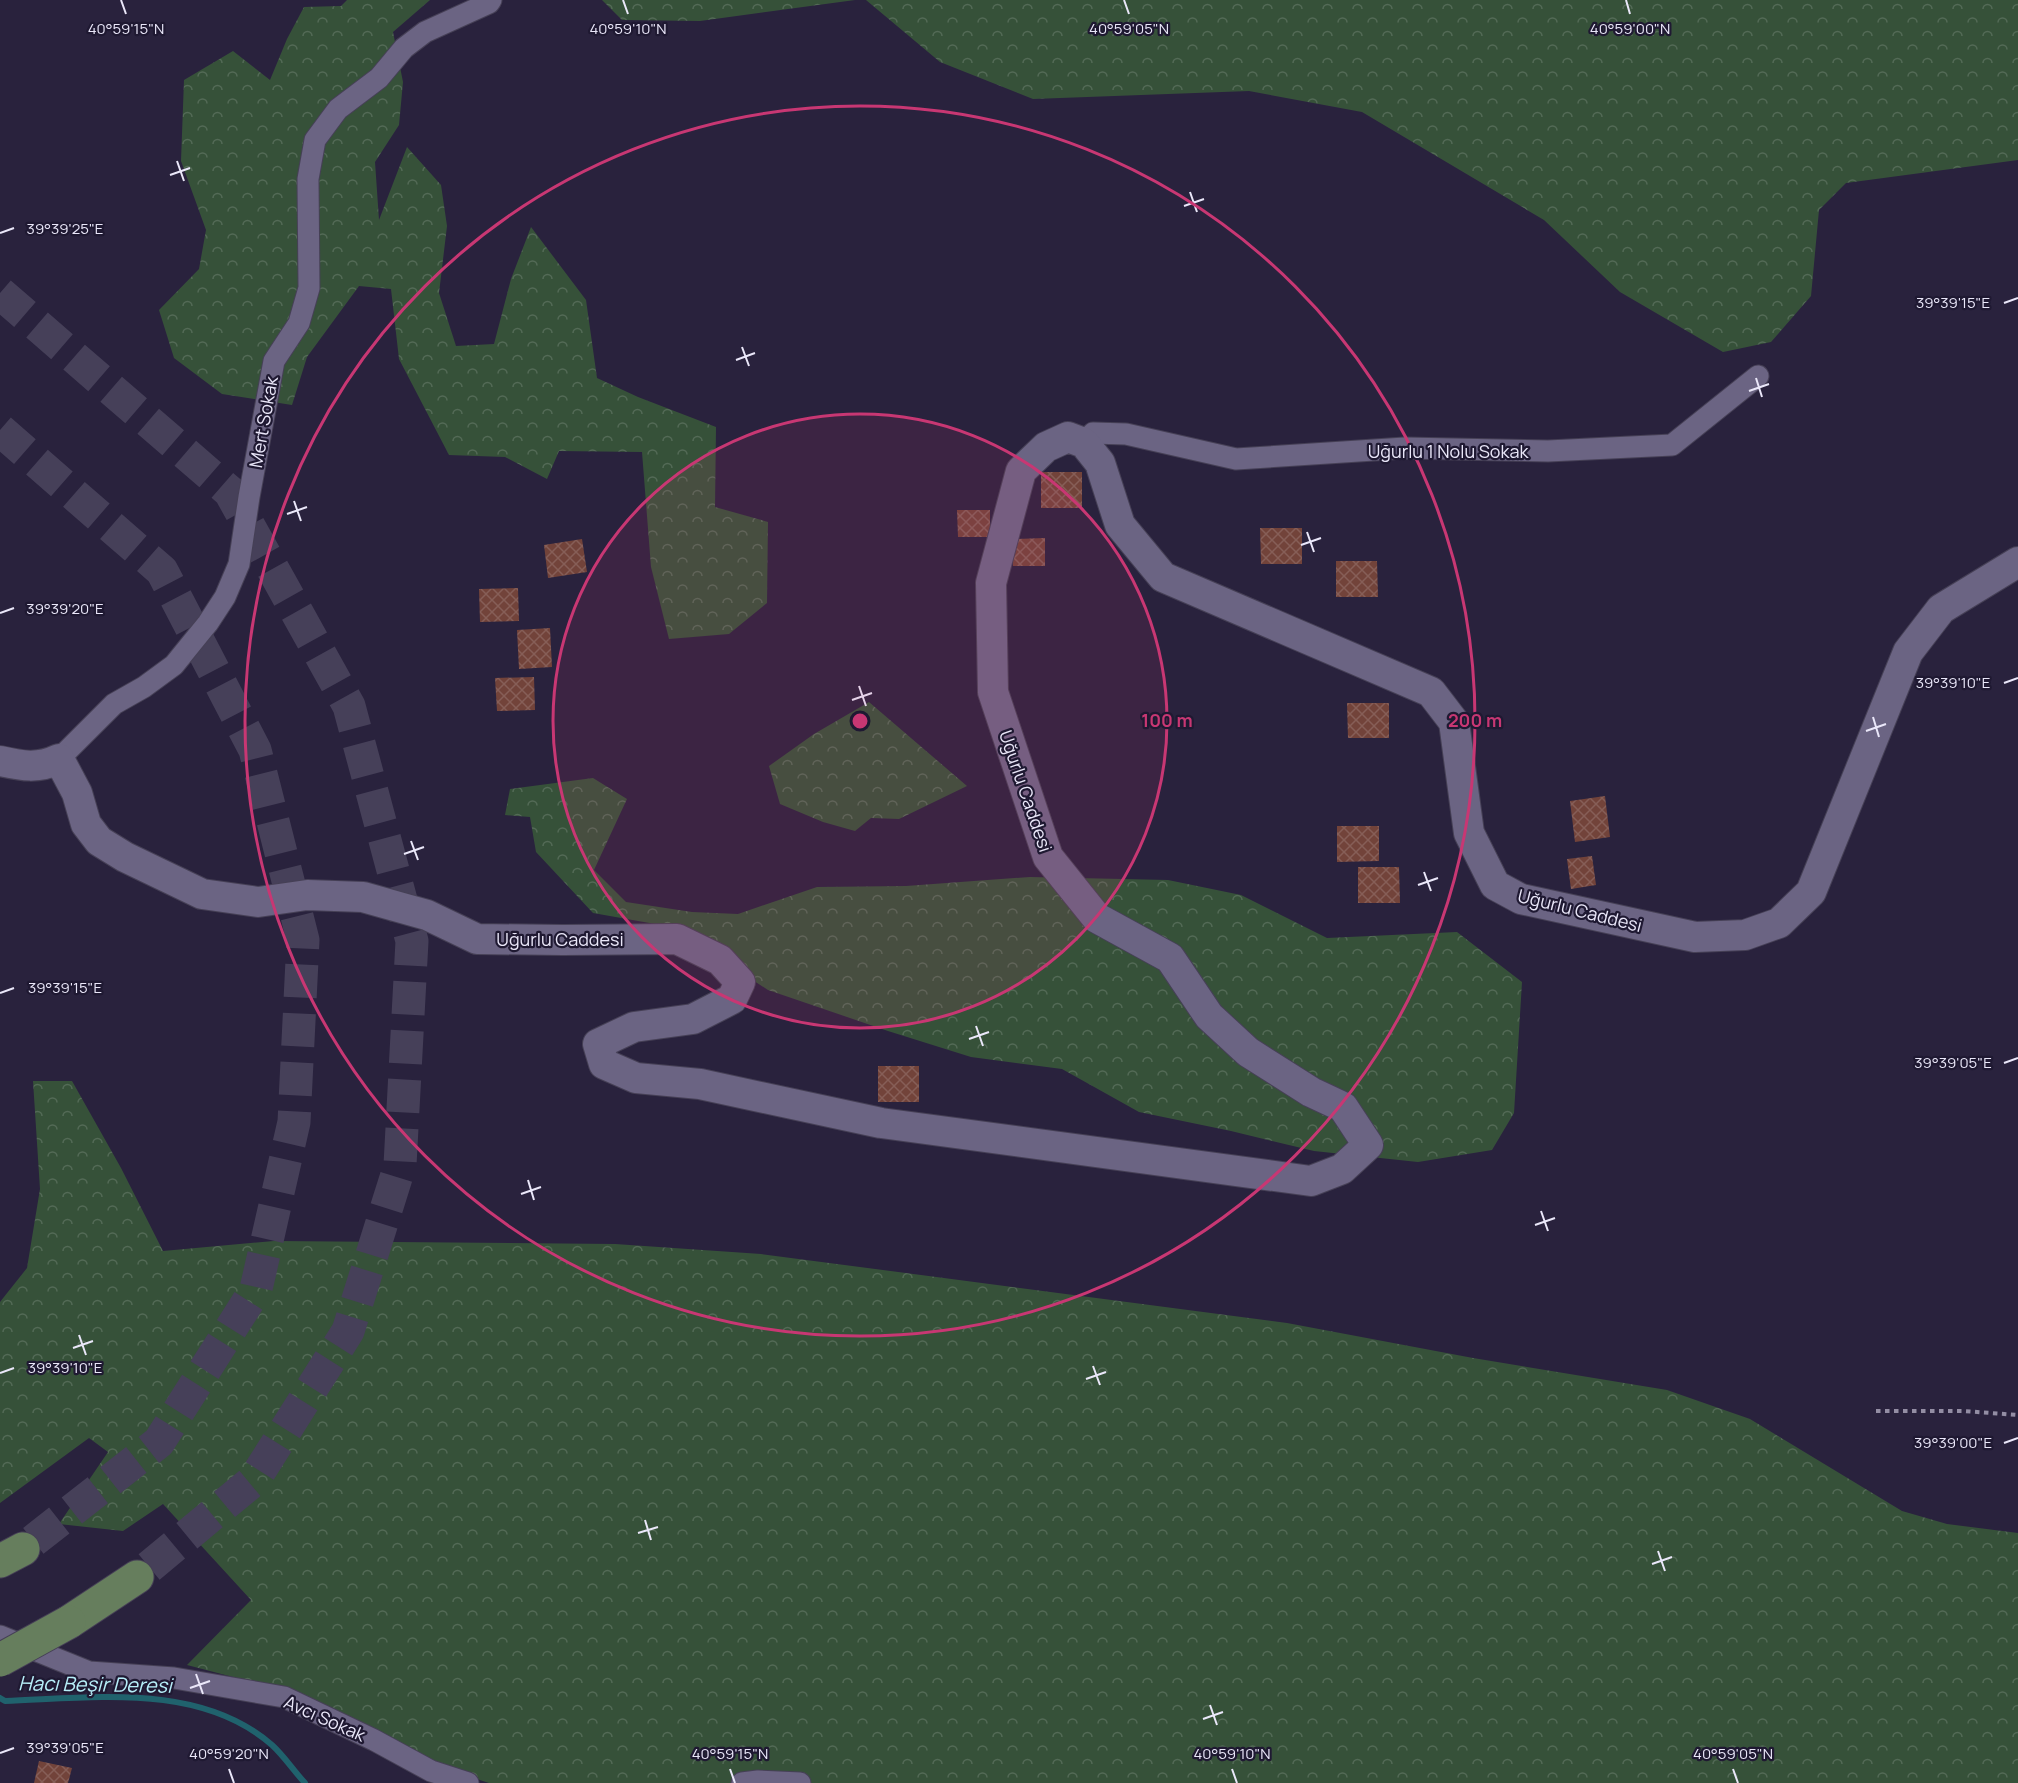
<svg xmlns="http://www.w3.org/2000/svg" width="2018" height="1783" font-family="Manrope,sans-serif">
  <style>
    .forest { fill: url(#forest-crowns) }
    .lines { fill: none; stroke-linecap: round; stroke-linejoin: round }
    .stream { stroke: #20626d; stroke-width: 6 }
    .building { fill: url(#building-cross-hatch) }
    .primary-tunnel { stroke: #464059; stroke-width: 33; stroke-dasharray: 33 16; stroke-linecap: butt }
    .street-casing { stroke: #464056; stroke-width: 23 }
    .secondary-casing { stroke: #464056; stroke-width: 32 }
    .primary-casing { stroke: #464056; stroke-width: 35 }
    .path { stroke: #938ea4; stroke-width: 4; stroke-dasharray: 4.5 4.5; stroke-linecap: butt }
    .street { stroke: #6b6483; stroke-width: 21 }
    .secondary { stroke: #6b6483; stroke-width: 30 }
    .primary { stroke: #667e5d; stroke-width: 33 }
    .primary-bridge-casing { stroke: #464056; stroke-width: 35; stroke-linecap: butt }
    .primary-bridge { stroke: #667e5d; stroke-width: 33 }
    .ticks { fill: none; stroke: #eae7f9; stroke-width: 2 }
    .ring { fill: none; stroke: #c83773; stroke-width: 3 }
    .labels { text-anchor: middle; dominant-baseline: central; stroke-width: 4.5; stroke-linejoin: round; paint-order: stroke }
    .street-label { font-size: 18px; fill: #eae7f9; stroke: #1f1932 }
    .water-label { font-size: 20px; font-style: italic; fill: #b7eff9; stroke: #1f1932 }
    .ticks-label { font-size: 15px; text-anchor: middle; fill: #eae7f9; stroke: #1f1932; stroke-width: 4.5; stroke-linejoin: round; paint-order: stroke }
    .centre { fill: #c83773; stroke: #1f1932; stroke-width: 3 }
    .ring-label { font-size: 18px; text-anchor: middle; font-weight: bold; fill: #c83773; stroke: #1f1932; stroke-width: 4.5; stroke-linejoin: round; paint-order: stroke }
  </style>
  <defs>
    <pattern id="forest-crowns" width="20" height="18" patternUnits="userSpaceOnUse" patternTransform="scale(1.5)"><rect width="20" height="18" fill="#365139"/><path d="M2 6a3 3 0 1 1 6 0M12 15a3 3 0 1 1 6 0" fill="none" stroke="#536a56"/></pattern>
    <pattern id="building-cross-hatch" width="8" height="8" patternUnits="userSpaceOnUse" patternTransform="scale(1.5)"><rect width="8" height="8" fill="#72433a"/><path d="M0 0l8 8M0 8l8-8" fill="none" stroke="#865e57"/></pattern>
  </defs>
  <rect width="100%" height="100%" fill="#29223d"/>
  <path class="forest" d="M347,0H430L393,32L403,82L399,125L375,162L379,220L407,147L441,185L447,226L439,293L456,346L494,344L511,279L531,227L586,300L597,378L638,397L716,427L715,507L768,522L767,603L729,634L669,639L651,567L642,452L559,451L547,479L505,457L449,455L399,359L391,289L359,286L307,357L292,405L222,394L174,358L159,310L199,269L206,230L181,161L184,80L233,51L270,80L287,39L304,7L341,6Z
    M602,0H855L700,21L622,20Z
    M866,0H2018V160L1846,183L1819,210L1811,296L1771,342L1723,352L1620,292L1544,220L1362,112L1249,91L1033,99L940,62Z
    M869,702L967,786L899,819L871,818L855,831L823,822L780,804L769,766L814,734Z
    M593,778L627,799L594,870L626,902L692,912L738,914L817,887L906,886L1030,877L1168,880L1241,895L1327,938L1457,932L1522,982L1514,1113L1492,1150L1418,1162L1314,1151L1231,1131L1139,1112L1062,1069L971,1057L888,1031L768,990L672,927L593,913L536,852L530,817L505,815L510,789Z
    M33,1081H72L121,1168L163,1251L274,1241L615,1244L761,1254L1287,1323L1473,1358L1667,1390L1750,1419L1902,1511L1947,1524L2018,1533V1783H489L428,1763L283,1690L187,1665L251,1600L163,1504L123,1531L59,1524L108,1452L89,1438L0,1503V1302L27,1268L40,1189Z"/>
  <g class="lines">
    <path class="stream" d="M0,1698L5,1701C93,1698 200,1682 272,1745C284,1756 294,1771 305,1783"/>
  </g>
  <path class="building" d="M1041,472H1082V508H1041Z
    M957,510H990V537H958Z
    M1260,528H1302V564H1261Z
    M1045,538V566H1013L1012,539Z
    M582,539L587,572L548,578L544,545Z
    M1336,561H1377L1378,597H1336Z
    M518,588L519,621L480,622L479,589Z
    M550,628L552,667L519,669L517,630Z
    M534,677L535,710L497,711L495,678Z
    M1347,703H1389V738H1348Z
    M1605,796L1610,837L1575,842L1570,801Z
    M1337,826H1379V861L1337,862Z
    M1592,856L1596,885L1571,889L1567,859Z
    M1358,867H1399L1400,903H1358Z
    M878,1066H919V1102H878Z
    M39,1761L72,1768L68,1783H34Z"/>
  <g class="lines">
    <path class="primary-tunnel" d="M0,293L230,492L349,706L412,941L400,1165L348,1331L254,1480L137,1577
      M0,430L162,571L255,750L303,940L294,1122L256,1289L159,1442L23,1549"/>
    <defs>
      <path id="street" d="M1084,443L1093,433L1126,434L1236,459L1405,448L1548,451L1672,445L1758,376
        M59,759L114,704L144,687L174,665L208,623L225,597L239,564L249,497L274,361L299,323L309,288L308,179L315,140L338,109L379,78L404,48L425,32L489,3L491,0
        M0,1636L89,1672L174,1678L284,1697L374,1740L431,1771L468,1783
        M742,1783L758,1781L800,1783"/>
      <path id="secondary" d="M0,761C22,766 38,769 59,759L77,793L86,824L99,841L125,857L202,894L258,902L307,895L363,897L427,915L477,939L563,940L677,939L720,960L740,982L732,999L693,1019L634,1027L598,1044L604,1064L636,1078L700,1084L881,1123L1311,1181L1342,1169L1368,1145L1343,1107L1311,1092L1248,1052L1209,1016L1170,958L1097,918L1048,857L993,692L991,583L1021,471L1046,447L1068,437L1084,443L1100,463L1120,525L1163,577L1431,692L1454,722L1469,833L1495,885L1521,899L1695,937L1745,935L1779,923L1811,892L1908,652L1941,609L2018,562"/>
      <path id="primary" d="M0,1561L23,1549
        M69,1622L137,1577"/>
    </defs>
    <use href="#street" class="street-casing"/>
    <use href="#secondary" class="secondary-casing"/>
    <use href="#primary" class="primary-casing"/>
    <path class="path" d="M1876,1411H1964L2018,1415"/>
    <use href="#street" class="street"/>
    <use href="#secondary" class="secondary"/>
    <use href="#primary" class="primary"/>
    <defs>
      <path id="primary-bridge" d="M0,1660L69,1622"/>
    </defs>
    <use href="#primary-bridge" class="primary-bridge-casing"/>
    <use href="#primary-bridge" class="primary-bridge"/>
  </g>
  <path class="ticks" d="M121,0L126,14M623,0L628,14M1124,0L1129,14M1626,0L1630,14M177,161L184,181M170,175L190,168M1190,192L1197,212M1184,206L1204,199M0,233L14,228M2004,303L2018,298M742,347L749,366M736,360L755,353M1756,378L1762,397M1749,391L1769,384M294,501L301,521M287,514L307,507M1307,532L1314,552M1301,545L1321,538M0,613L14,608M2004,683L2018,678M859,686L866,706M852,700L872,693M1873,717L1879,737M1866,731L1886,724M411,841L418,860M404,854L424,847M1424,872L1431,891M1418,885L1438,878M0,993L14,988M976,1026L983,1046M969,1039L989,1032M2004,1063L2018,1058M528,1180L534,1200M521,1194L541,1187M1541,1211L1548,1231M1535,1225L1555,1218M79,1335L86,1355M73,1348L93,1341M1093,1366L1100,1385M0,1373L14,1368M1086,1379L1106,1372M2004,1443L2018,1438M645,1520L651,1540M638,1533L658,1527M1658,1551L1665,1571M1652,1564L1672,1557M196,1674L203,1694M190,1688L210,1681M1210,1705L1217,1725M1203,1719L1223,1712M0,1753L14,1748M229,1769L234,1783M730,1769L735,1783M1232,1769L1237,1783M1733,1769L1738,1783"/>
  <circle cx="860" cy="721" r="307" fill="#c83773" fill-opacity=".12"/>
  <g class="ring">
    <circle cx="860" cy="721" r="307"/>
    <circle cx="860" cy="721" r="615"/>
  </g>
  <g class="labels">
    <g class="street-label">
      <text transform="translate(263 422) rotate(-80)">Mert Sokak</text>
      <text x="1448" y="451">Uğurlu 1 Nolu Sokak</text>
      <text transform="translate(1026 791) rotate(71)">Uğurlu Caddesi</text>
      <text transform="translate(1580 910) rotate(14)">Uğurlu Caddesi</text>
      <text x="560" y="939">Uğurlu Caddesi</text>
      <text transform="translate(325 1718) rotate(24)">Avcı Sokak</text>
    </g>
    <g class="water-label">
      <text transform="translate(95 1684) rotate(1)">Hacı Beşir Deresi</text>
    </g>
  </g>
  <g class="ticks-label">
    <text x="126" y="34">40°59'15"N</text>
    <text x="1129" y="34">40°59'05"N</text>
    <text x="1630" y="34">40°59'00"N</text>
    <text x="628" y="34">40°59'10"N</text>
    <text x="65" y="234">39°39'25"E</text>
    <text x="1953" y="308">39°39'15"E</text>
    <text x="65" y="614">39°39'20"E</text>
    <text x="1953" y="688">39°39'10"E</text>
    <text x="65" y="993">39°39'15"E</text>
    <text x="1953" y="1068">39°39'05"E</text>
    <text x="65" y="1373">39°39'10"E</text>
    <text x="1953" y="1448">39°39'00"E</text>
    <text x="65" y="1753">39°39'05"E</text>
    <text x="229" y="1759">40°59'20"N</text>
    <text x="730" y="1759">40°59'15"N</text>
    <text x="1232" y="1759">40°59'10"N</text>
    <text x="1733" y="1759">40°59'05"N</text>
  </g>
  <circle cx="860" cy="721" r="9" class="centre"/>
  <g class="ring-label">
    <text x="1167" y="727">100 m</text>
    <text x="1475" y="727">200 m</text>
  </g>
</svg>
